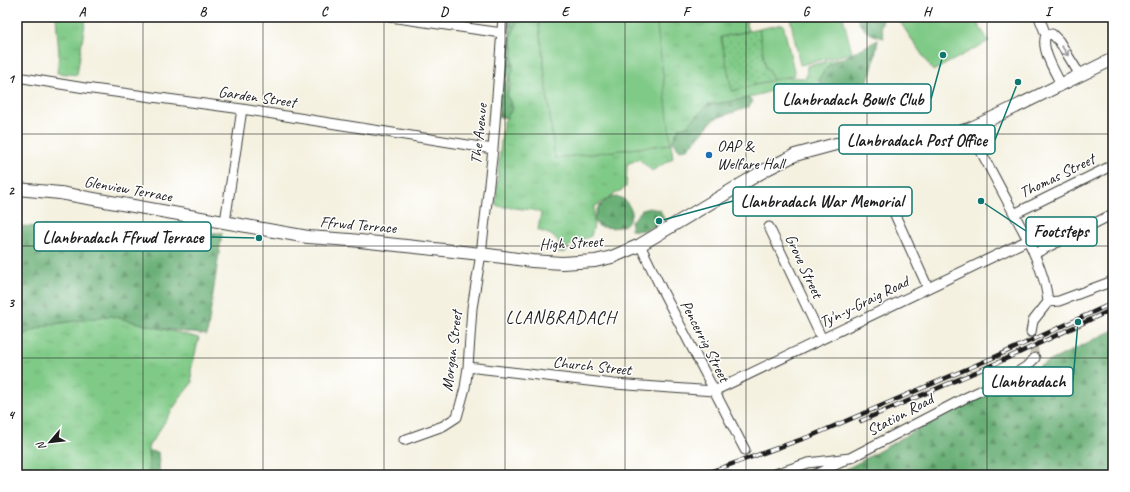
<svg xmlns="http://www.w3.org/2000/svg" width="1130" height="492" font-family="Caveat,sans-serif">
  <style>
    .grass { fill: url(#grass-tufts); stroke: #4e7352 }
    .forest { fill: url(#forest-firs); stroke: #426548 }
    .park { fill: url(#park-dots); stroke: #4e7352 }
    .pitch { fill: #80ca87; stroke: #4e7352 }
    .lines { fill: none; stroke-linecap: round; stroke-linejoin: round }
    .minor-tunnel { stroke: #c9c6b9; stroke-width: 9; stroke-dasharray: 9 4.5; stroke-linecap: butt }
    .minor-casing { stroke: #3c3c39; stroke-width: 11 }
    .tertiary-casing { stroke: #3c3c39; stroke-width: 14 }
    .minor { stroke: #fff; stroke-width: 9 }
    .tertiary { stroke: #fff; stroke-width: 12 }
    .rail-casing { stroke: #1c1c1c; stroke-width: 4.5 }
    .rail { stroke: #fff; stroke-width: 3; stroke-dasharray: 9; stroke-linecap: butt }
    .oneway { stroke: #999 }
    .grid { fill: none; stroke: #1c1c1c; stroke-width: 1; stroke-opacity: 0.55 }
    .poi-dot { fill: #1f6fb2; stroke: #fff; stroke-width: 1.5 }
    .labels { text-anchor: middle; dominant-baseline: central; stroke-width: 3; stroke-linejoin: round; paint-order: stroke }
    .street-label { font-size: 16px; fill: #1c1c1c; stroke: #fff }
    .poi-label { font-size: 16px; fill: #1c1c1c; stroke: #fff; text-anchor: start }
    .quarter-label { font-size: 18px; letter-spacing: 1px; fill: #1c1c1c; stroke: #fff }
    .leader { fill: none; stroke: #0f766e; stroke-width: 1.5 }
    .callout-dot { fill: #0f766e; stroke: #fff; stroke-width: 1.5 }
    .callout { fill: #fff; stroke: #0f766e; stroke-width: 1.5 }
    .callout-label { font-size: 17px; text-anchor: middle; font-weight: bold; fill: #1c1c1c }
    .neatline { fill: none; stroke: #1c1c1c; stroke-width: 1.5 }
    .grid-label { font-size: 13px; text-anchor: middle; font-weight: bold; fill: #1c1c1c }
  </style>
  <defs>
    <pattern id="grass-tufts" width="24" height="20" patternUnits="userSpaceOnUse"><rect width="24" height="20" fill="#80ca87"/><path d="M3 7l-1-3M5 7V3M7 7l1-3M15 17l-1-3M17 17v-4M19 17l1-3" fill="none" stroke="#6ead74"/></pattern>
    <pattern id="forest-firs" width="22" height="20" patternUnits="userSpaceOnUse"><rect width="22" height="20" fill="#68ae74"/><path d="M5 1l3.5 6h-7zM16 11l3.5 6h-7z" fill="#558d5e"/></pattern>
    <pattern id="park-dots" width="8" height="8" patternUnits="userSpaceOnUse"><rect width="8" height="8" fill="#80ca87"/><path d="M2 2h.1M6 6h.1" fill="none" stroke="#6ead74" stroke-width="1.8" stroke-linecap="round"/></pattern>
  </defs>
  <rect width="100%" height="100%" fill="#fff"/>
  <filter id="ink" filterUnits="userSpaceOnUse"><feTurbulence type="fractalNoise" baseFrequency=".025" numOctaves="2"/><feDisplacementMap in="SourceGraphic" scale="8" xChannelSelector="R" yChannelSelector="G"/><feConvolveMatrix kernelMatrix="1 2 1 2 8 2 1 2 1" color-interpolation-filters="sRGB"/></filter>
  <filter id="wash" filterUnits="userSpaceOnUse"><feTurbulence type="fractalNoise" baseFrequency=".012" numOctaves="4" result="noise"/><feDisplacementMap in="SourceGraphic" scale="16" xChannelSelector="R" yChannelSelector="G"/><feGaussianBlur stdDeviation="0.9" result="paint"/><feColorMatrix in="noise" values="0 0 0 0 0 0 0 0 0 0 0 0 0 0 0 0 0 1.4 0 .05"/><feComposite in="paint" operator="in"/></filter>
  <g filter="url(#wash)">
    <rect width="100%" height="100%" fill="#f4f1e0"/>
    <path class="grass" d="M56,17H86L77,75L57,73L59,54Z
      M520,17H538L555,158L670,144L656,17H746L748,31L721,37L733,91L783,77L806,78L807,66L841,58L828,66L818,82C804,85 789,87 775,90C753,96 731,104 708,104L687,126L679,128L671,144L673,158L652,171L639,159L627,164L626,187L594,207V225L591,236L570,245L565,252H557L559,242L551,235L538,230L541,213L532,210L496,206L497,182L503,123L513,108L507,96L511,84L510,79L513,47L511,36Z
      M111,316L199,338L191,370L192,383C175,403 163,426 148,447L151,475H17V337L47,325Z"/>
    <path class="forest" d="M510,17H520L511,36L513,47V70L510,79L507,96L513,108L507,117L499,118L498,89L508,79L500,69L504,59L509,55L502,47C509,37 512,34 507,23Z
      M857,17H884L881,26L884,38C871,35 861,31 857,17Z
      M878,40C876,51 872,77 865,85C858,94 824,102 813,102C809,102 807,100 804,99L802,88L820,84L819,78L828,66Z
      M748,98L753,101L749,107L714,119L688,149L679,150L673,141L679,128L687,126L708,104H716Z
      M610,197C625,197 625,199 632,211C631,214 630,218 629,221C623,230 607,228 598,226L594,220L598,207Z
      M649,208L660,210L664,218C653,228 647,232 631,230V222L642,210Z
      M17,226L222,233L207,335L158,328L111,316L47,325L17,337Z
      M1113,330V475H835C869,458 902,437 936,419C994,387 1054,360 1113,330Z
      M148,451L158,452L160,475H149Z"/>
    <path class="park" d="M759,29L766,67L769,70L773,80L732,91L721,37Z"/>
    <path class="pitch" d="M538,17H656L671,144L555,158Z
      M790,17H843L852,53L800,65Z
      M903,17H973L989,41L933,71L898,19Z
      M783,24L795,75L773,80L769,70L766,68L759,29Z"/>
  </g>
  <g filter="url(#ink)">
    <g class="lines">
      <path class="minor-tunnel" d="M1031,332L1035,358"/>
      <defs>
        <path id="minor" d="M390,17L502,33
          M1039,17L1046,35C1040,48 1055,72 1061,84
          M1046,35L1052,34L1059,41L1080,75
          M17,77L85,88L242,109L493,149
          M969,129L1028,240C1037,260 1046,280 1048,302L1033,321L1031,332
          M886,195L928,288
          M1014,214L1113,165
          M225,222L242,109
          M769,227L822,339
          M640,245L663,292L745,450
          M1034,254L1113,214
          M1048,302L1059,301L1113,281
          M468,367L614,384L714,391L1028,240
          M404,440L443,426L457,417L465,388L468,367L472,308L481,254L493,149L503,17
          M772,475L808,463L850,458L967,397L1010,377L1027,366L1035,358
          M814,475L844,461"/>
        <path id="tertiary" d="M17,189L60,193L308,237L350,240L481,254L532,261L562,263L595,261L612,257L640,245L767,169L795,155L836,144L926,141L949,135L969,129L1001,114L1113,59"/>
      </defs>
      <use href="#minor" class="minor-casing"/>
      <use href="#tertiary" class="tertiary-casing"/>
      <use href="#minor" class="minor"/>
      <use href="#tertiary" class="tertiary"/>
      <defs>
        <path id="rail" d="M861,421L999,362L1113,309
          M701,475L811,436L997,356L1113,303"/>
      </defs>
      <use href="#rail" class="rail-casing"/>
      <use href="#rail" class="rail"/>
    </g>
    <defs><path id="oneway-shaft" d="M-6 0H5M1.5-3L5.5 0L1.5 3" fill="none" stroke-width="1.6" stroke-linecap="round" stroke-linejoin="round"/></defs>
    <use class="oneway" href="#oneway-shaft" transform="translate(1065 51) rotate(57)"/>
  </g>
  <path class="grid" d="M143,17V475M263,17V475M384,17V475M505,17V475M625,17V475M746,17V475M867,17V475M987,17V475M17,134H1113M17,246H1113M17,358H1113"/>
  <circle class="poi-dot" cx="709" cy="155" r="4"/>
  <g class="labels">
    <g class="street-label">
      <text transform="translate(257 97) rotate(8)">Garden Street</text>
      <text transform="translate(479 134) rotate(-84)">The Avenue</text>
      <text transform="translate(1057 176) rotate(-26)">Thomas Street</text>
      <text transform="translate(128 189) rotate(10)">Glenview Terrace</text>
      <text transform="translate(358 225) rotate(5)">Ffrwd Terrace</text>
      <text transform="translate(571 243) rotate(-3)">High Street</text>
      <text transform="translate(804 266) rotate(65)">Grove Street</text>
      <text transform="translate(864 302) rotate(-26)">Ty'n-y-Graig Road</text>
      <text transform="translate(705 341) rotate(63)">Pencerrig Street</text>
      <text transform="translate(452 351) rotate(-83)">Morgan Street</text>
      <text transform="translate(592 366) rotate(6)">Church Street</text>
      <text transform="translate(900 415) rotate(-28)">Station Road</text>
    </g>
    <g class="poi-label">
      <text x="717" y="146">OAP &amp;<tspan x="717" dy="18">Welfare Hall</tspan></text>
    </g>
    <g class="quarter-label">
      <text x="561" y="317">LLANBRADACH</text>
    </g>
  </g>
  <path class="leader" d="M943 55L931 99M1018 82L995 140M659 221L733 201M981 201L1026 231M259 238L211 237M1078 322L1073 381"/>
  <g class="callout-dot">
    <circle cx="943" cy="55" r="4"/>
    <circle cx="1018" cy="82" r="4"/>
    <circle cx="659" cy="221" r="4"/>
    <circle cx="981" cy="201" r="4"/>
    <circle cx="259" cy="238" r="4"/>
    <circle cx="1078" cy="322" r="4"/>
  </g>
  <g class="callout">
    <rect x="774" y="84" width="157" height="29" rx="4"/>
    <rect x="839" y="125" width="156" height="29" rx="4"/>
    <rect x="733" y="187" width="179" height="29" rx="4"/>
    <rect x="1026" y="217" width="71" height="29" rx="4"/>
    <rect x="34" y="222" width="177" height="29" rx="4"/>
    <rect x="983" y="367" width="90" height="29" rx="4"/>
  </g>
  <g class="callout-label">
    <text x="853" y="105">Llanbradach Bowls Club</text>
    <text x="917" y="146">Llanbradach Post Office</text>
    <text x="822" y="207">Llanbradach War Memorial</text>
    <text x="1061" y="237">Footsteps</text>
    <text x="123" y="243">Llanbradach Ffrwd Terrace</text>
    <text x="1028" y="387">Llanbradach</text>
  </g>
  <rect width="1130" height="492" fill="none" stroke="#fff" stroke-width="44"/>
  <g transform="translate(50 442) rotate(242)" stroke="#ffffff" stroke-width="3" paint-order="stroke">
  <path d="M0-3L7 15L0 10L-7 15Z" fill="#1c1c1c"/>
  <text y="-6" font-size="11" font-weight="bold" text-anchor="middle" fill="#1c1c1c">N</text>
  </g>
  <rect x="22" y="22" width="1086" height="448" class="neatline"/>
  <g class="grid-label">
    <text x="82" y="16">A</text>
    <text x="203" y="16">B</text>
    <text x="324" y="16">C</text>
    <text x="444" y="16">D</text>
    <text x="565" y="16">E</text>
    <text x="686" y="16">F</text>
    <text x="806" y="16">G</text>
    <text x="927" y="16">H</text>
    <text x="1048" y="16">I</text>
    <text x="11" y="83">1</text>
    <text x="11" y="195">2</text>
    <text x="11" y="307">3</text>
    <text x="11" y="419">4</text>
  </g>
</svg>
